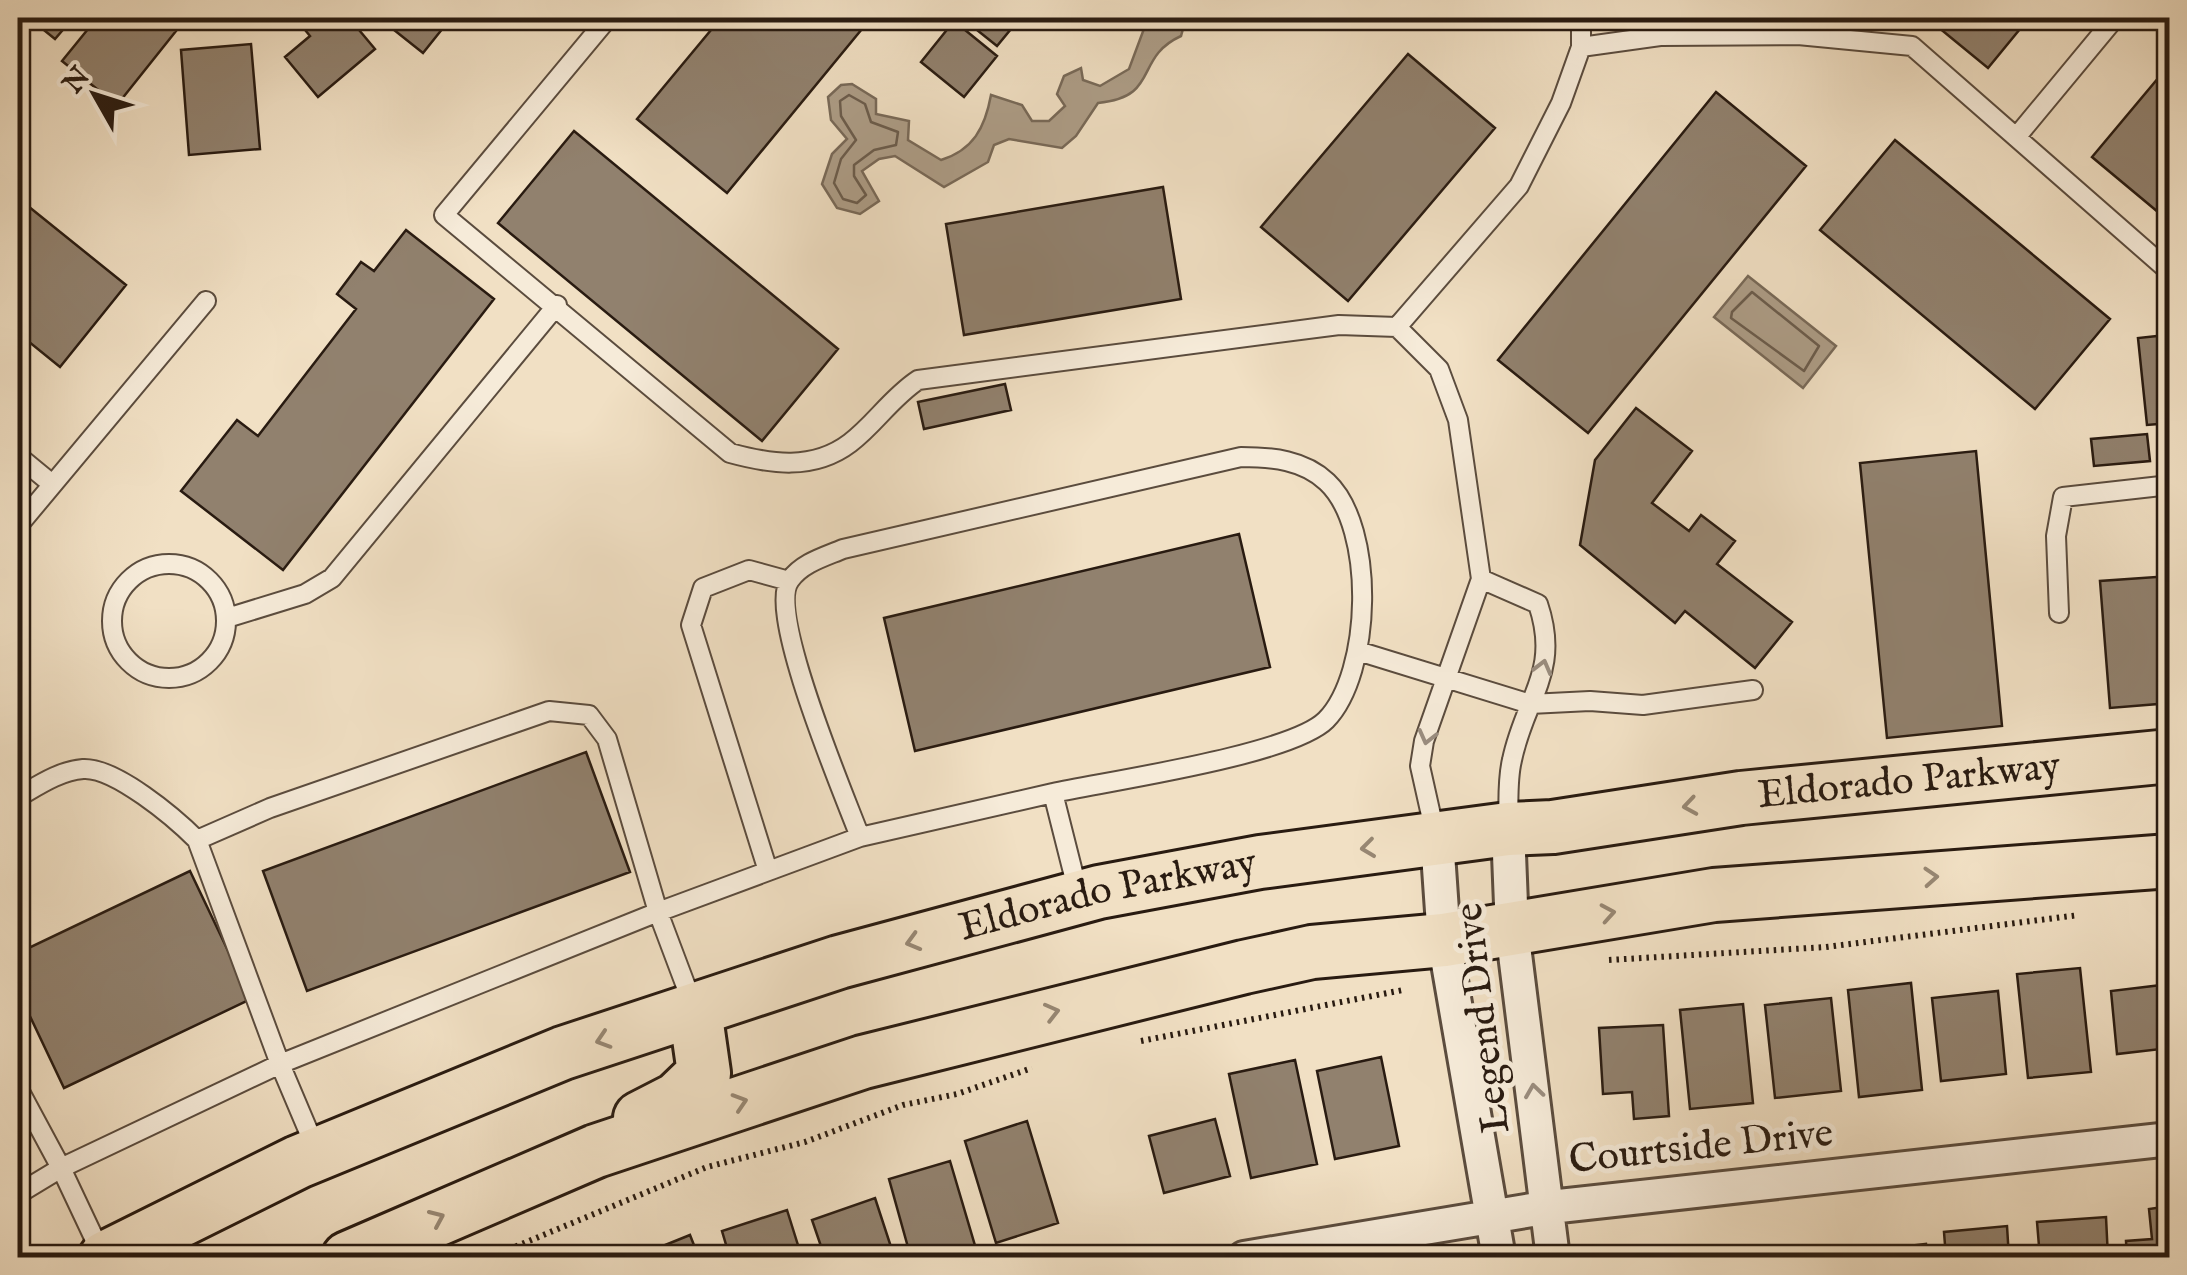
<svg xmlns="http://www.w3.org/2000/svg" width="2187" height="1275" font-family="'IM FELL English',serif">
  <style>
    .water { fill: #ad9d87; stroke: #786958; stroke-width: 2.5 }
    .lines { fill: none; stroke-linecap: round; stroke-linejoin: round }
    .shore { stroke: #6b5c4c; stroke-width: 2.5 }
    .building { fill: #91816e; stroke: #291b11; stroke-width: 2.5 }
    .lane-casing { stroke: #5b4c3e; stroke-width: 22 }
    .street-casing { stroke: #5b4c3e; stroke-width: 38 }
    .primary-casing { stroke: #291b11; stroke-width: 58 }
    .path { stroke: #291b11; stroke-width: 6; stroke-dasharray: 2.5 5; stroke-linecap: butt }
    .lane { stroke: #f6ebd9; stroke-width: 18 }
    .street { stroke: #f6ebd9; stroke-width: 32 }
    .primary { stroke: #f1e0c4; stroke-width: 52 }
    .oneway { stroke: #9a8d7f }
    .oneway2 { stroke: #978773 }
    .labels { text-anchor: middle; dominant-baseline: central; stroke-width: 10; stroke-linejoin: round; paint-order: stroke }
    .street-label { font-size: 40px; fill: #291b11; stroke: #f6ebd9 }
  </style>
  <rect width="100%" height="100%" fill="#f1e0c4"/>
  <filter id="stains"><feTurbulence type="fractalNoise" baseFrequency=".002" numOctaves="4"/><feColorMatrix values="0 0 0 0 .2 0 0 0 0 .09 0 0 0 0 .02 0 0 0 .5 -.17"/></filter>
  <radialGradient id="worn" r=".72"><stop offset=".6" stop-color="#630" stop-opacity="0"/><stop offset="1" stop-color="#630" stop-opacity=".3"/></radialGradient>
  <path class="water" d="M1148,18H1186L1181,36C1133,58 1161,97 1098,103L1076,136L1062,148L1009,139L994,145L988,162L944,187L895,156L879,159L862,171L879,201L860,214L837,208L822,184L832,154L847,139L831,120L828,97L841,85L852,84L876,99V114L909,121L908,140L941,160C973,150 985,128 991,95L1022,105L1032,121H1049L1065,106L1057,94L1064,76L1081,68L1083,80L1100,86L1129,69Z
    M1748,276L1836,346L1803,388L1714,317Z"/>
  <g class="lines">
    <path class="shore" d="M849,95L865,104L871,122L898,132L896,145L874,150L854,165V176L866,195L857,203L843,199L834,183L841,159L856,140L841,116L840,101Z
      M1752,292L1819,346L1804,371L1731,318L1732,312Z"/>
  </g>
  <path class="building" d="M29,18H73L55,39Z
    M97,18H158L176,31L117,105L62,61Z
    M310,18H349L375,49L318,97L285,57L310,36L301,25Z
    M379,18H451L423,53Z
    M721,18H871L727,193L637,119Z
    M962,18H1020L997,46Z
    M1927,18H2029L1988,68Z
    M954,21L997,56L964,97L921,62Z
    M251,44L260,149L189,155L181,50Z
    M1408,54L1495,128L1348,301L1261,227Z
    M2170,64V222L2092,157Z
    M1716,92L1806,166L1588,433L1498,360Z
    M574,131L838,349L762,441L498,223Z
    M1895,140L2110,319L2035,409L1820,230Z
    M1163,187L1181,299L964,335L946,224Z
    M18,198L126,285L60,367L18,333Z
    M406,230L494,299L283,570L181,491L237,420L258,436L356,309L337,294L361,262L374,271Z
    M2167,335L2170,423L2147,425L2138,338Z
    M1005,384L1011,410L924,429L918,402Z
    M1636,408L1692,451L1652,503L1689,531L1701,515L1735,541L1717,564L1792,622L1755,668L1685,611L1675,623L1580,545L1595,460Z
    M2147,434L2150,461L2094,466L2091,439Z
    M1976,451L2002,726L1887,738L1860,463Z
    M1239,534L1270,667L915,751L884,618Z
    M2170,576V703L2110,708L2100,581Z
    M586,752L630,872L307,991L263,871Z
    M190,871L251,999L64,1088L18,991V953Z
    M2080,968L2091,1072L2028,1078L2017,974Z
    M1911,983L1922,1090L1859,1097L1848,990Z
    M2170,984V1048L2117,1054L2111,991Z
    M1998,991L2006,1074L1941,1081L1932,998Z
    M1831,998L1841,1091L1775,1098L1765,1005Z
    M1743,1004L1753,1103L1690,1109L1680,1010Z
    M1663,1025L1669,1116L1634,1119L1632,1092L1603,1094L1599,1028Z
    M1381,1057L1399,1146L1335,1159L1317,1071Z
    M1295,1060L1317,1164L1251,1178L1229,1074Z
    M1215,1119L1230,1176L1164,1193L1149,1136Z
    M1027,1121L1058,1223L996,1243L965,1141Z
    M950,1161L976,1249L944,1258L938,1251L911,1258L889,1179Z
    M875,1198L893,1253L880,1258H825L812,1220Z
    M2170,1206V1258H2127L2126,1241L2152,1239L2149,1209Z
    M787,1210L802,1258H730L722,1231Z
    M2106,1217L2108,1258H2040L2037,1222Z
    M2007,1226L2009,1258H1946L1944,1232Z
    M690,1235L699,1258H633Z
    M1926,1244L1928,1258H1859L1858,1252Z
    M1804,1248L1805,1258H1768L1767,1252Z"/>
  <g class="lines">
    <defs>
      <path id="lane" d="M608,18L444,215L730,453C770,464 813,471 850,443C875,424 891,398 918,380L1339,325L1397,327L1439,369L1458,420L1481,579L1424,741L1420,766L1435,833
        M1581,47V18
        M2018,135L2115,18
        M1397,327L1519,186L1561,103L1581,47L1660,36L1798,35L1912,46L2170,272
        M18,456L52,484
        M18,526L206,301
        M112 621a57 57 0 1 1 114 0a57 57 0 1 1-114 0Z
        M1481,579L1538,604C1561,672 1525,697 1512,760C1507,780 1509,802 1508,822
        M2059,613L2056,536L2063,497L2170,485
        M227,618L305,594L332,578L557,305
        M1358,651L1530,704L1590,701L1643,705L1753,690
        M1053,793L860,837C844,794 766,612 790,580C802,563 824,557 843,549L1241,457C1272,457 1304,460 1327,482C1376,528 1372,673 1326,720C1291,755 1109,781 1053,793L1078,892
        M18,797C39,785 59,771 83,769C115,767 175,818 197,840L270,808L549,711L589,715L607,739L658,912L280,1064L316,1149
        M768,871L691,625L703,588L749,570L789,581
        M693,1005L658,912L860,837
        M18,1088L61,1168L18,1194
        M103,1257L61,1168L280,1064L197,840"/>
      <path id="street" d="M1508,829L1512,930L1553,1258
        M1437,839L1444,940L1499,1258
        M1244,1258L1550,1207L2170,1139"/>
      <g id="primary">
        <path d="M640,1118L677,1099L704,1073L695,1010"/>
        <path id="s1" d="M105,1258L298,1162L563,1053L839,962L1099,892L1260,862L1508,829L1553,827L1741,798L2170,756"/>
        <path d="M348,1258L596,1151L863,1062L1244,967L1312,952L1444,940L1714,895L2170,861"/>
      </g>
    </defs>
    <use href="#lane" class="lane-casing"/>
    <use href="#street" class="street-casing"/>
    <use href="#primary" class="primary-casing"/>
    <path class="path" d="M1609,960L1826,947L2079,915
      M1141,1041L1403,990
      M488,1258L707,1167L805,1142L903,1105L957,1094L1032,1068"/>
    <use href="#lane" class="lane"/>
    <use href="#street" class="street"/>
    <use href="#primary" class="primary"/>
  </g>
  <defs><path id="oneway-chevron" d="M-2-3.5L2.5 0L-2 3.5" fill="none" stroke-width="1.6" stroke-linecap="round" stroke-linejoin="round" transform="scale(2.5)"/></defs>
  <g class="oneway">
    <use href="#oneway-chevron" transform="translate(1543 667) rotate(-75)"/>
    <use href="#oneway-chevron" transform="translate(1427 737) rotate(104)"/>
    <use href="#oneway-chevron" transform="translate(1534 1091) rotate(-98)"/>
  </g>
  <g class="oneway2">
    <use href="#oneway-chevron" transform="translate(1690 806) rotate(171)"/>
    <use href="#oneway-chevron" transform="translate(1368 848) rotate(173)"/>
    <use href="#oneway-chevron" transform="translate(1931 877) rotate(-4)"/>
    <use href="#oneway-chevron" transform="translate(1608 913) rotate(-10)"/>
    <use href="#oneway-chevron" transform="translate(913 942) rotate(164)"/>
    <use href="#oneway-chevron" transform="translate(1052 1012) rotate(-14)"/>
    <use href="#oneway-chevron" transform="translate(603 1040) rotate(162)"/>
    <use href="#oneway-chevron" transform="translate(740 1102) rotate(-18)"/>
    <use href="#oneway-chevron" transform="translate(437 1218) rotate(-24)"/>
  </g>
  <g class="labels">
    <g class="street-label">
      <text stroke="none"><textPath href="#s1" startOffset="1880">Eldorado Parkway</textPath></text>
      <text stroke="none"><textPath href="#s1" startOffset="1070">Eldorado Parkway</textPath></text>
      <text transform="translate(1484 1018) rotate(-97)">Legend Drive</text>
      <text transform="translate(1701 1148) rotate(-6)">Courtside Drive</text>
    </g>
  </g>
  <rect width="2187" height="1275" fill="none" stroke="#f1e0c4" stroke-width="60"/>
  <rect x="20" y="20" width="2147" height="1235" fill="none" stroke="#291b11" stroke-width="5"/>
  <rect x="30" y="30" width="2127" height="1215" fill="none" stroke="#291b11" stroke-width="2.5"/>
  <g transform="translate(95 95) rotate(309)" stroke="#f6ebd9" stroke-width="8" paint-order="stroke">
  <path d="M0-8L18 38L0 25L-18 38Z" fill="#291b11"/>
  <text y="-15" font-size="28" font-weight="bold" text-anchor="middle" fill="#291b11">N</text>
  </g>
  <rect width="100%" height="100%" filter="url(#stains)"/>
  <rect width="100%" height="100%" fill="url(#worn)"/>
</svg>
